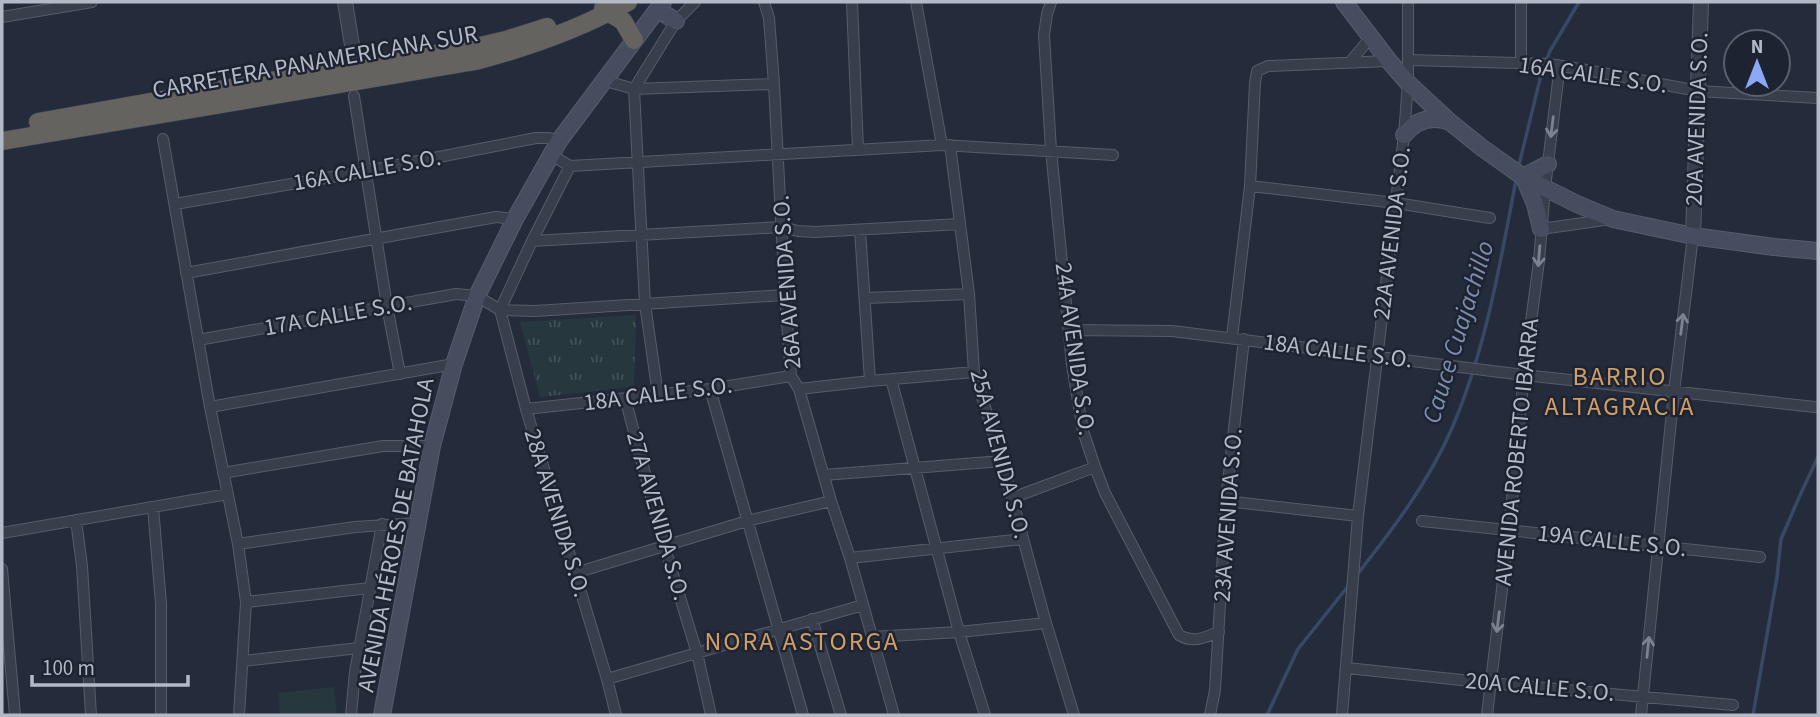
<svg xmlns="http://www.w3.org/2000/svg" width="1820" height="717" font-family="'Source Sans 3',sans-serif">
  <style>
    .green { fill: #26383d }
    .park { fill: url(#park-tufts) }
    .lines { fill: none; stroke-linecap: round; stroke-linejoin: round }
    .stream { stroke: #394864; stroke-width: 3.5 }
    .minor-casing { stroke: #565c6a; stroke-width: 12 }
    .tertiary-casing { stroke: #565c6a; stroke-width: 16 }
    .secondary-casing { stroke: #565c6a; stroke-width: 18 }
    .trunk-casing { stroke: #434957; stroke-width: 19 }
    .minor { stroke: #383e4c; stroke-width: 10 }
    .tertiary { stroke: #383e4c; stroke-width: 14 }
    .secondary { stroke: #464d5f; stroke-width: 16 }
    .trunk { stroke: #646360; stroke-width: 18 }
    .oneway { stroke: #7c8290 }
    .labels { text-anchor: middle; dominant-baseline: central; stroke-width: 5; stroke-linejoin: round; paint-order: stroke }
    .street-label { font-size: 24px; fill: #b3b9c7; stroke: #1d2331 }
    .water-label { font-size: 26px; font-style: italic; fill: #7c8dae; stroke: #1d2331 }
    .neighbourhood-label { font-size: 26px; letter-spacing: 2px; fill: #d19e65; stroke: #1d2331 }
  </style>
  <defs>
    <pattern id="park-tufts" width="24" height="20" patternUnits="userSpaceOnUse" patternTransform="scale(1.75)"><rect width="24" height="20" fill="#26383d"/><path d="M3 7l-1-3M5 7V3M7 7l1-3M15 17l-1-3M17 17v-4M19 17l1-3" fill="none" stroke="#435358"/></pattern>
  </defs>
  <rect width="100%" height="100%" fill="#242c3c"/>
  <path class="green" d="M334,687L337,715H280L278,693Z"/>
  <path class="park" d="M636,315L634,387L540,397L520,322Z"/>
  <g class="lines">
    <path class="stream" d="M1518,169L1542,71L1550,51L1579,2
      M1356,576C1392,530 1429,482 1452,428C1486,349 1500,264 1516,180
      M1267,715L1298,649L1349,585
      M1753,715L1777,577L1781,539L1801,493L1818,457"/>
    <defs>
      <path id="minor" d="M764,2L769,18L774,84L785,295L791,376L799,389L831,501L850,558L894,715
        M852,2L858,149
        M916,2L942,145
        M1051,2L1047,14L1044,35L1051,150L1072,365L1083,431L1095,467L1105,493L1179,635C1194,644 1204,637 1219,632
        M2,17L92,2
        M1409,60L1549,64L1586,70L1698,91L1818,98
        M1350,62L1371,37
        M1521,63V2
        M606,81L634,89L676,21L695,2
        M354,96L387,306L400,374
        M163,139L210,407L238,544L246,602L239,715
        M950,145L969,294L974,372L1002,461L1046,623L1074,715
        M551,155L570,166L942,145L1113,155
        M1250,186L1396,203L1490,218
        M175,204L367,171L536,138H549L559,141
        M1541,229L1611,219
        M860,230L870,381
        M532,241L782,227L798,231L815,232L960,224
        M186,273L496,217L515,219
        M866,298L969,294
        M500,310L526,409L607,679L616,715
        M500,310L532,241L570,166
        M1069,330L1172,331L1524,375L1815,407
        M1232,337L1250,186L1255,83L1257,71L1268,66L1389,61
        M198,340L456,294L477,296L500,310L535,311L785,295
        M891,379L959,632L985,715
        M710,389L803,715
        M799,389L870,381L974,372
        M658,395L645,304L634,89L774,84
        M625,398L664,545L697,653L711,715
        M210,407L454,364
        M526,409L710,389L791,376
        M223,473L383,446H432
        M824,475L1002,461
        M1012,498L1095,467
        M1226,501L1358,516
        M153,507L161,604V715
        M76,520L82,566L91,715
        M1422,521L1760,557
        M2,533L228,494
        M238,544L355,527L418,523
        M850,558L1023,539
        M2,569L15,715
        M575,573L747,521L831,501
        M246,602L370,588
        M812,619L841,715
        M872,637L959,632L1046,623
        M243,661L359,648
        M1347,668L1490,683L1733,705
        M607,679L863,605
        M351,715L355,672L382,524
        M1210,715L1215,690L1226,501L1244,339
        M1342,715L1358,516L1404,135L1408,83V2
        M1487,715L1509,530L1524,375L1539,261L1545,188L1558,81V65
        M1641,715L1674,392L1693,236"/>
      <path id="tertiary" d="M345,2L357,76
        M1693,236L1701,2"/>
      <path id="secondary" d="M1344,2L1389,61L1408,83L1450,122L1481,147L1523,177L1577,204L1613,219L1693,236L1774,247L1818,251
        M658,10L676,21
        M1404,135C1416,120 1431,115 1450,122
        M1523,177L1548,164
        M1524,178L1535,204L1541,229
        M382,715L432,446L454,364L477,296L515,219L559,141L663,2"/>
      <path id="trunk" d="M603,9L623,21L634,40
        M38,122L235,87L472,48L506,40L547,27
        M2,141L475,61C529,47 580,29 628,2"/>
    </defs>
    <use href="#minor" class="minor-casing"/>
    <use href="#tertiary" class="tertiary-casing"/>
    <use href="#secondary" class="secondary-casing"/>
    <use href="#trunk" class="trunk-casing"/>
    <use href="#minor" class="minor"/>
    <use href="#tertiary" class="tertiary"/>
    <use href="#secondary" class="secondary"/>
    <use href="#trunk" class="trunk"/>
  </g>
  <defs><path id="oneway-shaft" d="M-6 0H5M1.5-3L5.5 0L1.5 3" fill="none" stroke-width="1.6" stroke-linecap="round" stroke-linejoin="round" transform="scale(1.75)"/></defs>
  <g class="oneway">
    <use href="#oneway-shaft" transform="translate(1552 127) rotate(97)"/>
    <use href="#oneway-shaft" transform="translate(1539 256) rotate(95)"/>
    <use href="#oneway-shaft" transform="translate(1682 324) rotate(-83)"/>
    <use href="#oneway-shaft" transform="translate(1498 622) rotate(97)"/>
    <use href="#oneway-shaft" transform="translate(1648 647) rotate(-84)"/>
  </g>
  <g class="labels">
    <g class="street-label">
      <text transform="translate(315 62) rotate(-10)">CARRETERA PANAMERICANA SUR</text>
      <text transform="translate(1593 75) rotate(8)">16A CALLE S.O.</text>
      <text transform="translate(1697 119) rotate(-88)">20A AVENIDA S.O.</text>
      <text transform="translate(367 170) rotate(-10)">16A CALLE S.O.</text>
      <text transform="translate(1392 233) rotate(-83)">22A AVENIDA S.O.</text>
      <text transform="translate(787 282) rotate(-94)">26A AVENIDA S.O.</text>
      <text transform="translate(338 315) rotate(-10)">17A CALLE S.O.</text>
      <text transform="translate(1075 349) rotate(82)">24A AVENIDA S.O.</text>
      <text transform="translate(1338 351) rotate(7)">18A CALLE S.O.</text>
      <text transform="translate(658 394) rotate(-7)">18A CALLE S.O.</text>
      <text transform="translate(1517 452) rotate(-84)">AVENIDA ROBERTO IBARRA</text>
      <text transform="translate(1000 454) rotate(75)">25A AVENIDA S.O.</text>
      <text transform="translate(557 513) rotate(73)">28A AVENIDA S.O.</text>
      <text transform="translate(1228 515) rotate(-86)">23A AVENIDA S.O.</text>
      <text transform="translate(658 516) rotate(74)">27A AVENIDA S.O.</text>
      <text transform="translate(396 535) rotate(-79)">AVENIDA HÉROES DE BATAHOLA</text>
      <text transform="translate(1612 541) rotate(6)">19A CALLE S.O.</text>
      <text transform="translate(1540 687) rotate(5)">20A CALLE S.O.</text>
    </g>
    <g class="water-label">
      <text transform="translate(1458 332) rotate(-73)">Cauce Cuajachillo</text>
    </g>
    <g class="neighbourhood-label">
      <text x="1620" y="376">BARRIO<tspan x="1620" dy="30">ALTAGRACIA</tspan></text>
      <text x="802" y="641">NORA ASTORGA</text>
    </g>
  </g>
  <rect width="1820" height="717" fill="none" stroke="#b3b9c7" stroke-width="7"/>
  <g transform="translate(1757 63)"><circle r="33" fill="#1d2331" stroke="#595f6d" stroke-width="2"/>
  <path d="M0-5L12 26L0 18L-12 26Z" fill="#8ba9f5"/>
  <text y="-10" font-size="19" font-weight="bold" text-anchor="middle" fill="#b3b9c7">N</text>
  </g>
  <path d="M32 675v10h156v-10" fill="none" stroke="#b3b9c7" stroke-width="3.5"/>
  <text x="42" y="675" font-size="21" fill="#b3b9c7" stroke="#1d2331" stroke-width="5" paint-order="stroke">100 m</text>
</svg>
